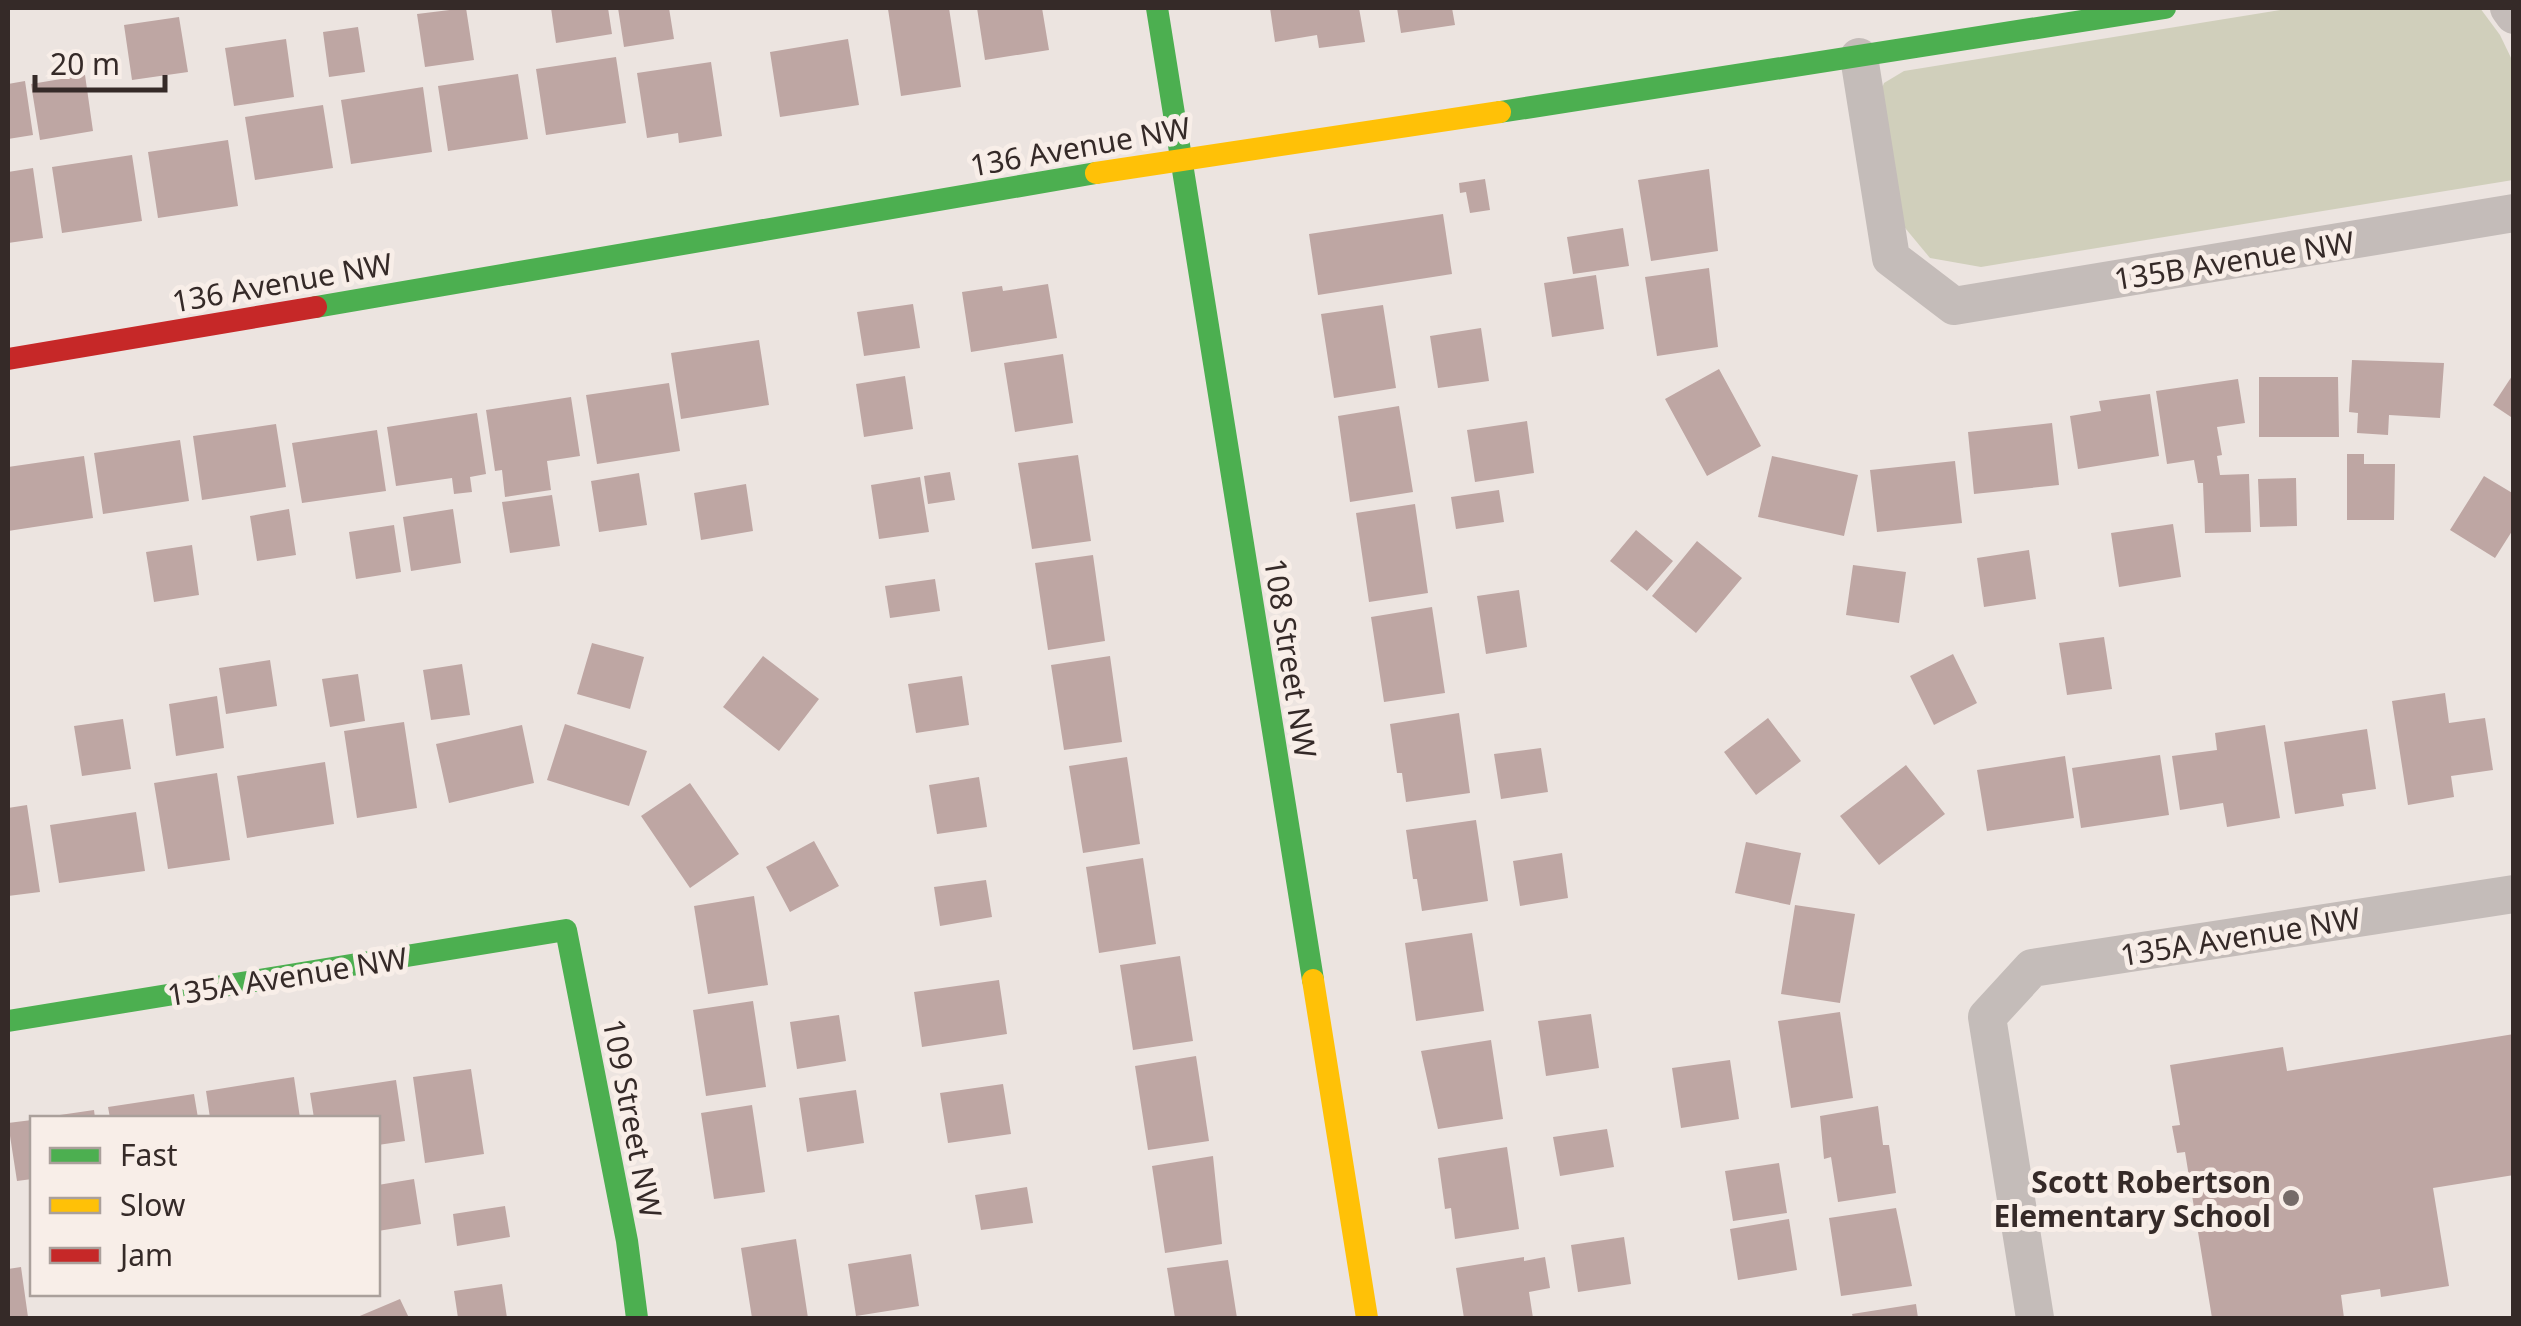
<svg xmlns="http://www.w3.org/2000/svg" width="2521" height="1326" font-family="'Noto Sans',sans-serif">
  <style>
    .green { fill: #d0cfbb }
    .building { fill: #bea6a3 }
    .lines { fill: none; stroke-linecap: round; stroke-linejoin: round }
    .street { stroke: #c4bcb9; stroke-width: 38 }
    .fast { stroke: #4caf50; stroke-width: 22 }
    .slow { stroke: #ffc107; stroke-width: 22 }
    .jam { stroke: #c62828; stroke-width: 22 }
    .poi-dot { fill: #756b68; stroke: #f8eee8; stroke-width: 4 }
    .labels { text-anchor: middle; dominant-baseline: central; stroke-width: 10; stroke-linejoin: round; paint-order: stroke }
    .street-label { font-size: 30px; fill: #352a28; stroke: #f8eee8 }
    .poi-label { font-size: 30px; font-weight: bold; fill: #352a28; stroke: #f8eee8; text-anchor: end }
  </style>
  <rect width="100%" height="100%" fill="#ece4e0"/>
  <path class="green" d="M2292,8H2480L2500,35L2513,62V180L1981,267L1930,258L1896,217L1877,101L1884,83L1904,71Z"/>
  <path class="building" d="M466,8L474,60L425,67L417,14Z
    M551,8H608L612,34L556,43Z
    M618,8H669L674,39L624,47Z
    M949,8L961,87L901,96L888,9Z
    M977,8H1042L1049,50L985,60Z
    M1270,8H1359L1365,42L1319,48L1317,35L1275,42Z
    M1397,8H1452L1455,25L1401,33Z
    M179,17L188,72L132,80L124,25Z
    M358,27L365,72L329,77L323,32Z
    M286,39L294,97L234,106L225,48Z
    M848,39L859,105L780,117L770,52Z
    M616,57L626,123L546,135L536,69Z
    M711,62L722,136L679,143L678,133L647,138L637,73Z
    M518,74L528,139L448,151L438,86Z
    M85,75L93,131L40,140L31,84Z
    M25,81L33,135L8,139V84Z
    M423,87L432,152L351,164L341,100Z
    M323,105L333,168L255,180L245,117Z
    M228,140L238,206L158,218L148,152Z
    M132,155L142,221L62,233L52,167Z
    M33,168L43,238L8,243V172Z
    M1709,169L1718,251L1651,261L1638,180Z
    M1485,179L1490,210L1470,213L1466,192L1460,193L1459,183Z
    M1443,214L1452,274L1318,295L1309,234Z
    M1623,228L1629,266L1573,274L1567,237Z
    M1709,268L1718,347L1657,356L1645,277Z
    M1596,275L1604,329L1552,337L1544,283Z
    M1048,284L1057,338L971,352L962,292L1002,286L1003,291Z
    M913,304L920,348L864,356L857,312Z
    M1383,305L1396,388L1334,398L1321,314Z
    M1481,328L1489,381L1438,388L1430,336Z
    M759,340L769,405L681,419L671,353Z
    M1063,354L1073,423L1015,432L1004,363Z
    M2352,360L2444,363L2440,418L2389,415L2388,435L2357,433L2358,413L2349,412Z
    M1719,369L1761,446L1707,476L1665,399Z
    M2514,373V419L2493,405Z
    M905,376L913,429L864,437L856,384Z
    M2259,377H2338L2339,437H2259Z
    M2238,379L2245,423L2217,427L2222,455L2217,456L2220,475L2249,474L2251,532L2205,533L2203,483H2198L2194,460L2167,464L2156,391Z
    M669,383L680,451L597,464L586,395Z
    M2150,394L2159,456L2078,469L2070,416L2101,411L2099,401Z
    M571,397L580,456L547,461L551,490L505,497L502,470L495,471L486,410Z
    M1399,406L1413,492L1350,502L1338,416Z
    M477,413L486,474L470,477L472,492L454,494L452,478L396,486L387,427Z
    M1527,421L1534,473L1475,482L1467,430Z
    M2052,423L2059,485L1974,494L1968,432Z
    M276,424L286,487L202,500L193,436Z
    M377,430L386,491L302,503L292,443Z
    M180,440L189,501L103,514L94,453Z
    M2347,454H2364V464H2395L2394,520H2347Z
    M1078,455L1091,541L1032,549L1018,463Z
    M84,456L93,518L8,531V467Z
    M1772,456L1858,475L1844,536L1758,517Z
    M1955,461L1962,523L1877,532L1870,470Z
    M950,472L955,500L928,504L924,476Z
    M639,473L647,525L599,532L591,481Z
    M2484,476L2514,494V528L2495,558L2450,530Z
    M920,477L929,532L879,539L871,485Z
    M2296,478L2297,526L2260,527L2258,479Z
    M746,484L753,531L701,540L694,493Z
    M1499,490L1504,522L1456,529L1451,497Z
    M552,495L560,546L510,553L502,502Z
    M1415,504L1428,593L1369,602L1356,513Z
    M289,509L296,555L257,561L250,516Z
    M453,509L461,563L411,571L403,517Z
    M2173,524L2181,577L2119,587L2111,533Z
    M394,525L401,572L356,579L349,532Z
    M1636,530L1673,561L1647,591L1610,561Z
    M1697,541L1742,578L1696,633L1652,596Z
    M192,545L199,595L154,602L146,552Z
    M2029,550L2036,599L1984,607L1977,558Z
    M1093,555L1105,641L1048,650L1035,563Z
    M1853,565L1906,572L1899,623L1846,615Z
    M935,579L940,611L890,618L885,586Z
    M1519,590L1527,647L1486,654L1477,596Z
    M1432,607L1445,693L1384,702L1371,617Z
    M2104,637L2112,689L2067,695L2059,643Z
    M592,643L644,657L630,709L577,694Z
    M1953,654L1977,703L1934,725L1910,676Z
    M763,656L819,699L779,751L723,707Z
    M1110,656L1122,742L1064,750L1051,665Z
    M270,660L277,706L226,714L219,668Z
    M462,664L470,715L431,720L423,670Z
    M358,674L365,721L330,727L322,679Z
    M962,676L969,725L916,733L908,684Z
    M2445,693L2449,723L2485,718L2493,770L2451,776L2454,797L2408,805L2392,701Z
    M217,696L224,748L176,756L169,704Z
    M1459,713L1470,793L1406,802L1402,773H1397L1390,724Z
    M1768,718L1801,761L1756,795L1724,752Z
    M123,719L131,769L82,776L74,726Z
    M404,722L417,808L357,818L344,731Z
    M565,724L647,751L629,806L547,780Z
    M522,725L534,783L449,803L436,744Z
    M2265,725L2280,818L2227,827L2223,803L2180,810L2172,756L2217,750L2215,733Z
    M2367,729L2376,789L2342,794L2344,806L2295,814L2284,742Z
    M1541,748L1548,792L1501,799L1494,754Z
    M2160,755L2169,815L2081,828L2072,768Z
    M2065,756L2074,818L1987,831L1977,770Z
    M1127,757L1140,844L1083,853L1069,766Z
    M325,762L334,824L247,838L237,776Z
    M1906,765L1945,814L1879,865L1840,816Z
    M217,773L230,860L168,869L154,783Z
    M979,777L987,827L937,834L929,785Z
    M690,783L739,854L690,888L641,816Z
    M27,805L40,892L8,896V808Z
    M136,812L145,871L59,883L50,825Z
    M1476,820L1488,901L1422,911L1417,879H1413L1406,830Z
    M814,841L839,886L790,912L766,867Z
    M1746,842L1801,853L1790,905L1735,893Z
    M1562,853L1568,898L1520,906L1513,861Z
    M1143,858L1156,944L1099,953L1086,867Z
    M986,880L992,917L940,926L934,887Z
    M754,896L768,985L708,994L694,906Z
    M1795,905L1855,914L1840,1003L1781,994Z
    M1472,933L1484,1011L1416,1021L1405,943Z
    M1180,956L1193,1041L1133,1050L1120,965Z
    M999,980L1007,1034L922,1047L914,992Z
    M753,1001L766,1087L706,1096L693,1010Z
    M1840,1012L1853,1098L1791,1108L1778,1021Z
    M1591,1014L1599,1068L1546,1076L1538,1021Z
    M839,1015L846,1061L797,1069L790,1022Z
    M2514,1034V1175L2433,1188L2449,1286L2381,1297L2380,1289L2341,1295L2344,1318H2212L2185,1152L2177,1153L2172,1126L2180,1125L2170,1065L2283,1047L2287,1071Z
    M1491,1040L1503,1119L1438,1129L1421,1051Z
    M1196,1056L1209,1141L1148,1150L1135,1066Z
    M1730,1060L1739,1119L1681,1128L1672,1068Z
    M471,1069L484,1154L425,1163L413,1077Z
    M294,1077L300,1118H210L206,1091Z
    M396,1080L405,1141L378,1145V1118H314L310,1093Z
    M1003,1084L1011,1134L948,1143L940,1093Z
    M856,1090L864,1143L807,1152L799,1098Z
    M194,1094L198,1118H110L108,1107Z
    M752,1105L765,1192L714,1199L701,1113Z
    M1878,1106L1883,1145H1889L1896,1193L1838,1202L1831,1157L1824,1159L1820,1116Z
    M94,1110L95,1118H53V1116Z
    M32,1120V1179L17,1181L8,1123Z
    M1607,1129L1614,1167L1560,1176L1553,1137Z
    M1507,1147L1519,1229L1455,1239L1451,1208L1445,1209L1438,1158Z
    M1213,1156L1222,1244L1165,1253L1152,1166Z
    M1779,1163L1787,1213L1733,1221L1725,1171Z
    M414,1179L421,1224L378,1231V1185Z
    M1027,1187L1033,1223L981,1230L975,1195Z
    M505,1206L510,1237L457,1246L453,1214Z
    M1896,1208L1912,1286L1841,1296L1829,1218Z
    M1789,1219L1797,1270L1738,1280L1730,1229Z
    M1624,1237L1631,1284L1578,1292L1571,1245Z
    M796,1239L808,1318H752L741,1248Z
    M911,1254L919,1306L856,1316L848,1264Z
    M1524,1257V1261L1545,1257L1550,1288L1529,1292L1533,1318H1464L1456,1268Z
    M1228,1260L1237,1318H1175L1167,1268Z
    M21,1267L28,1317L8,1318V1269Z
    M502,1284L507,1318H458L454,1291Z
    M400,1299L409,1318H355Z
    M1916,1304L1918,1318H1853L1852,1314Z"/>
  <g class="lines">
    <path class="street" d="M2509,8L2514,15
      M1859,57L1891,258L1954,306L2514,213
      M2035,1318L1987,1017L2032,968L2514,894"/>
    <path class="fast" d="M1157,8L1313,980
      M1500,112L2165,8
      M316,307L1096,173
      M8,1021L566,930L627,1241L637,1318"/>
    <path class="slow" d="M1096,173L1500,112
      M1313,980L1367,1318"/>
    <path class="jam" d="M8,359L316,307"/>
  </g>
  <circle class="poi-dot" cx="2291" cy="1198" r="10"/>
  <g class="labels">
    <g class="street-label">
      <text transform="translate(1080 146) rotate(-10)">136 Avenue NW</text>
      <text transform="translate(2234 260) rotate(-9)">135B Avenue NW</text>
      <text transform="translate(282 282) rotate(-10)">136 Avenue NW</text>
      <text transform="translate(1291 658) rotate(81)">108 Street NW</text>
      <text transform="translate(2240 936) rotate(-9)">135A Avenue NW</text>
      <text transform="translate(287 976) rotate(-9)">135A Avenue NW</text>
      <text transform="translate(633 1118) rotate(79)">109 Street NW</text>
    </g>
    <g class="poi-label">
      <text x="2271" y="1181">Scott Robertson<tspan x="2271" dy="34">Elementary School</tspan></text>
    </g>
  </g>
  <rect width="2521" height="1326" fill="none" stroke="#352a28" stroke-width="20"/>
  <rect x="30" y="1116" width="350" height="180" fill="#f8eee8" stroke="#aaa09b" stroke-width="2.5"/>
  <rect x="50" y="1148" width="50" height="15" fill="#4caf50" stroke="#aaa09b" stroke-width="2.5"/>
  <text x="120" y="1166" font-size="30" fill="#352a28">Fast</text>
  <rect x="50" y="1198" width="50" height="15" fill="#ffc107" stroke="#aaa09b" stroke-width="2.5"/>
  <text x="120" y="1216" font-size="30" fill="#352a28">Slow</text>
  <rect x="50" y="1248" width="50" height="15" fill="#c62828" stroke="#aaa09b" stroke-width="2.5"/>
  <text x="120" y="1266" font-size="30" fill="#352a28">Jam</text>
  <path d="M35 75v15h130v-15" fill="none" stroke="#352a28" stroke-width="5"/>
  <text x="50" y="75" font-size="30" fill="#352a28" stroke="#f8eee8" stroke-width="8" paint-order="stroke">20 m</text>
</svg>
